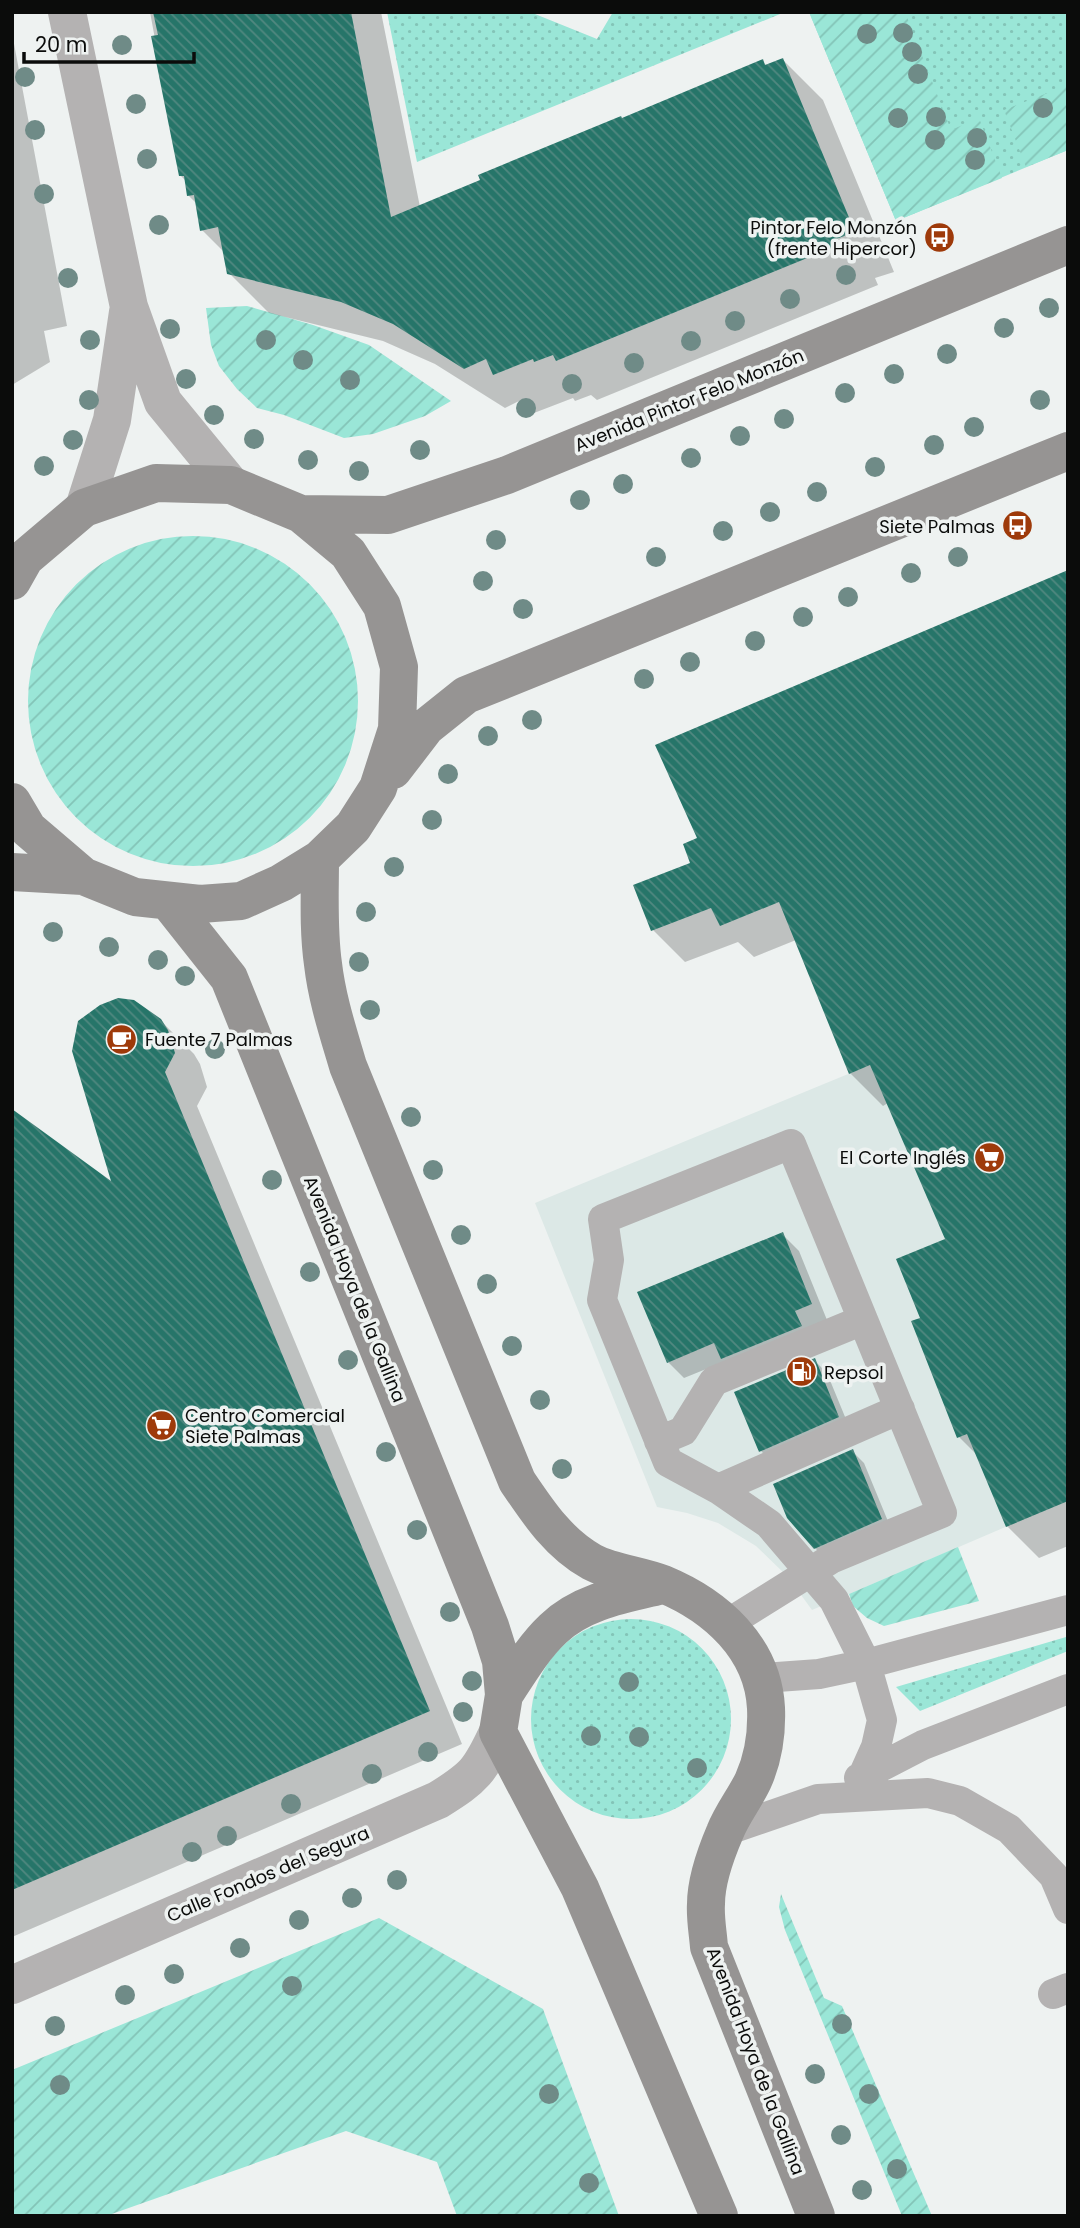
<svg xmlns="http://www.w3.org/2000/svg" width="1080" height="2228" font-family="Poppins,sans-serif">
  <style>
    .built { fill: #dce8e6 }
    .grass { fill: url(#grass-dots) }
    .garden { fill: url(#garden-furrows) }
    .shadow { fill: #0003 }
    .building { fill: url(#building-back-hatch) }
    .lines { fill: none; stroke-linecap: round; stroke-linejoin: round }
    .lane { stroke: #b4b2b2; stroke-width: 30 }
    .street { stroke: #b4b2b2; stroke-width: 38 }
    .secondary { stroke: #969493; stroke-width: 38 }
    .tree { fill: #6f8b87 }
    .labels { text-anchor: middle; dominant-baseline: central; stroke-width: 7; stroke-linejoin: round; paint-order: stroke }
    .poi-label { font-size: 18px; fill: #0b0c0b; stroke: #eef2f1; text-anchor: end }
    .street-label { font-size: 18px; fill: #0b0c0b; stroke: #eef2f1 }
  </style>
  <defs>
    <pattern id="grass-dots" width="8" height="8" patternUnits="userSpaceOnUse" patternTransform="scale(1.75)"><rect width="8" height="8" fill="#9ae6d7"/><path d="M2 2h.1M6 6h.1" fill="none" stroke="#83c4b7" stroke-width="1.8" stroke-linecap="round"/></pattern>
    <pattern id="garden-furrows" width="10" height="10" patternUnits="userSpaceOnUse" patternTransform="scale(1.75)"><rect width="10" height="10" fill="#9ae6d7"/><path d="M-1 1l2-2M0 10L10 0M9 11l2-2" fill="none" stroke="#83c4b7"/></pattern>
    <pattern id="building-back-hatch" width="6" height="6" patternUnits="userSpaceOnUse" patternTransform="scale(1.75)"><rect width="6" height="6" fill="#267569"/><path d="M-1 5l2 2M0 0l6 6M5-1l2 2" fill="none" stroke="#518880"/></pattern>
  </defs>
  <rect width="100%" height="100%" fill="#eef2f1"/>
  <path class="built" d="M870,1065L951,1252L1052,1507L812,1610L788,1577L756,1546L718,1523L687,1513L657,1507L535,1203Z"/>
  <path class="grass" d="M387,12H530L597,39L613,12H785L417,162Z
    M809,12H1068V150L896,221Z
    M531 1719a100 100 0 1 1 200 0a100 100 0 1 1-200 0Z
    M1066,1637L1068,1651L920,1711L896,1687Z"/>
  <path class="garden" d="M809,12H905L951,130L979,118L1002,178L896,221Z
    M1068,85V150L1026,167L1004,110Z
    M247,306L313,325L369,345L451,401L425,416L373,434L344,438L284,415L257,408L237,389L219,366L211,345L206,308Z
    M28 701a165 165 0 1 1 330 0a165 165 0 1 1-330 0Z
    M958,1547L979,1601L884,1626L867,1618L853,1606L849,1594Z
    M781,1894L824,1998L842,2006L932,2216H902L785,1930L779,1907Z
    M379,1918L543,2009L619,2216H457L437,2162L346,2131L106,2216H12V2070Z"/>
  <path class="shadow" d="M150,12H381L420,207L762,61L767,66L783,60L823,100L894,272L875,278L878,285L597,400L591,395L575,401L573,398L534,413L521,400L505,408L435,364L383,341L269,313L229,273L225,253L202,230L198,205L188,195L186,181L180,175Z
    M12,33L67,326L44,331L50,362L12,385Z
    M1068,572V1546L1039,1558L1007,1526L978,1456L959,1437L922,1320L947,1240L888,1103L883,1106L850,1073L796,940L754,957L738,942L685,962L653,930L693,864L699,839Z
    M160,1020L194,1054L200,1064L207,1087L197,1106L462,1744L12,1937V1117L115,1185Z
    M782,1234L799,1251L827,1320L684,1378L668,1362Z
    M815,1361L827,1373L850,1429L773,1463L761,1451Z
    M852,1451L864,1463L892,1531L827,1560L815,1548Z"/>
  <path class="building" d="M153,12H351L391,217L480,180L478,175L621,116L622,118L763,59L765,65L783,58L855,232L836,239L839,245L556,361L553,355L534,362L533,359L493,375L486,359L464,369L393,324L341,302L227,274L218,227L200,231L194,195L187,196L184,176H179L151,36L158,35Z
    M1068,570V1501L1006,1527L967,1434L957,1438L911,1321L920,1318L896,1259L945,1239L870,1065L849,1074L779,902L720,926L711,908L651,931L633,885L690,863L683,844L697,838L655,745Z
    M118,998L134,1000L161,1019L168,1030L175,1053L165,1072L430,1711L12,1890V1109L111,1181L72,1051L78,1021L100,1005Z
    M783,1232L812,1304L795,1311L802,1326L721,1359L714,1343L667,1363L637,1292Z
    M815,1358L839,1417L759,1452L734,1392Z
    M853,1449L882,1519L814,1549L787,1518L773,1484Z"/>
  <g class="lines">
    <path class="lane" d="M659,1441L683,1431L714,1381L863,1320
      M718,1489L900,1409
      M727,1624L831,1559L942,1513L791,1144L603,1219L609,1260L602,1300L668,1462L718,1489L769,1524L834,1600L866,1664L882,1720L876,1747L863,1776
      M763,1678L819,1674L866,1664L1068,1610
      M859,1778L923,1745L1068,1689
      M725,1831L818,1799L928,1793L960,1801L1009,1829L1054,1876L1068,1909
      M1053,1994L1068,1988"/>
    <path class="street" d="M67,12L129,307L163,402L231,485
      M84,508L112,420L128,312
      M12,1985L438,1800C475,1777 480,1771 498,1732"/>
    <path class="secondary" d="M301,514L388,515L507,475L1068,245
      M12,581L25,558L84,508L156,483L231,485L301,514L348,553L382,606L399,667L397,729L378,788L353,827L320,859L281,883L241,901L200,904L135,897L83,876L28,829L12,802
      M393,770L426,727L466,695L1068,451
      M320,859C320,894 318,929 323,964C327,999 338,1032 348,1066L517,1481C538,1512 558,1543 592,1562C613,1573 640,1575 663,1584C716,1606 763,1648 766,1708C767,1732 763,1759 753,1781C745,1798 732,1814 725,1832C716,1853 706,1882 706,1904C705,1918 708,1933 709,1947L816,2216
      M12,872L83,876
      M168,901L229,978L490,1626L501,1661L504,1695L498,1732L580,1888L719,2216
      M504,1695C519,1672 533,1648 553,1629C582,1601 625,1594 663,1585"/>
  </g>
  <g class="tree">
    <circle cx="903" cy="33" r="10"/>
    <circle cx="867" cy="34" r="10"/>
    <circle cx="122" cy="45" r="10"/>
    <circle cx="912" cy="52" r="10"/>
    <circle cx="918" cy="74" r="10"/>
    <circle cx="25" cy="77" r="10"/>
    <circle cx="136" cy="104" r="10"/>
    <circle cx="1043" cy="108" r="10"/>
    <circle cx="936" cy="117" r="10"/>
    <circle cx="898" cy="118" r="10"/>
    <circle cx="35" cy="130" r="10"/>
    <circle cx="977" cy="138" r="10"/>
    <circle cx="935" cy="140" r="10"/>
    <circle cx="147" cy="159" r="10"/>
    <circle cx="975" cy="160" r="10"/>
    <circle cx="44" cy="194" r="10"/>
    <circle cx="159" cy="225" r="10"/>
    <circle cx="846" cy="275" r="10"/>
    <circle cx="68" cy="278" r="10"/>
    <circle cx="790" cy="299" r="10"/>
    <circle cx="1049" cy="308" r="10"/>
    <circle cx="735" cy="321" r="10"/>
    <circle cx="1004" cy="328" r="10"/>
    <circle cx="170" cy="329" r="10"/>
    <circle cx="90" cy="340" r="10"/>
    <circle cx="266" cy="340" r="10"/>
    <circle cx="691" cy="341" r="10"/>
    <circle cx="947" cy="354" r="10"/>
    <circle cx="303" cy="360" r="10"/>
    <circle cx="634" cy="363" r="10"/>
    <circle cx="894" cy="374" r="10"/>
    <circle cx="186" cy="379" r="10"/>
    <circle cx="350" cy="380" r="10"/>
    <circle cx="572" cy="384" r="10"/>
    <circle cx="845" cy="393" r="10"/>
    <circle cx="89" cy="400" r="10"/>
    <circle cx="1040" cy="400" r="10"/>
    <circle cx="526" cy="408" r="10"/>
    <circle cx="214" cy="415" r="10"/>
    <circle cx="784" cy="419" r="10"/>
    <circle cx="974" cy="427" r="10"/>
    <circle cx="740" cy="436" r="10"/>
    <circle cx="254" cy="439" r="10"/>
    <circle cx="73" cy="440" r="10"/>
    <circle cx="934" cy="445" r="10"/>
    <circle cx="420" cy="450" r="10"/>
    <circle cx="691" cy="458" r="10"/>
    <circle cx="308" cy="460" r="10"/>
    <circle cx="44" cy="466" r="10"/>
    <circle cx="875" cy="467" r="10"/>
    <circle cx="359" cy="471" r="10"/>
    <circle cx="623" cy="484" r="10"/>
    <circle cx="817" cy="492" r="10"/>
    <circle cx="580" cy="500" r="10"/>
    <circle cx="770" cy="512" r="10"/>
    <circle cx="723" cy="531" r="10"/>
    <circle cx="496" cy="540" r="10"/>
    <circle cx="656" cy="557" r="10"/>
    <circle cx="958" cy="557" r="10"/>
    <circle cx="911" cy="573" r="10"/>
    <circle cx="483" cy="581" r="10"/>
    <circle cx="848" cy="597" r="10"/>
    <circle cx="523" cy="609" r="10"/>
    <circle cx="803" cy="617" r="10"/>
    <circle cx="755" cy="641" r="10"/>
    <circle cx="690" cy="662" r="10"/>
    <circle cx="644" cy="679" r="10"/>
    <circle cx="532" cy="720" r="10"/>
    <circle cx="488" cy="736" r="10"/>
    <circle cx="448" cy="774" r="10"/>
    <circle cx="432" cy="820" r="10"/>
    <circle cx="394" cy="867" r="10"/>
    <circle cx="366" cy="912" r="10"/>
    <circle cx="53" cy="932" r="10"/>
    <circle cx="109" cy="947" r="10"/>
    <circle cx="158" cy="960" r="10"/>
    <circle cx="359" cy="962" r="10"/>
    <circle cx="185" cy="976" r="10"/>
    <circle cx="370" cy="1010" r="10"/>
    <circle cx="215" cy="1049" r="10"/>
    <circle cx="411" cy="1117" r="10"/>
    <circle cx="433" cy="1170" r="10"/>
    <circle cx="272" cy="1180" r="10"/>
    <circle cx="461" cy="1235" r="10"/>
    <circle cx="310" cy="1272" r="10"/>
    <circle cx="487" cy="1284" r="10"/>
    <circle cx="512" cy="1346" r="10"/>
    <circle cx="348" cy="1360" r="10"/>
    <circle cx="540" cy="1400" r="10"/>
    <circle cx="386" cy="1452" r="10"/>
    <circle cx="562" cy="1469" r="10"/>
    <circle cx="417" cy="1530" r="10"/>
    <circle cx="450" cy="1612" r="10"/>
    <circle cx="472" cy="1681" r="10"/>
    <circle cx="629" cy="1682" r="10"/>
    <circle cx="463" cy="1712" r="10"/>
    <circle cx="591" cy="1736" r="10"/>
    <circle cx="639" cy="1737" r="10"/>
    <circle cx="428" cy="1752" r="10"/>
    <circle cx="697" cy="1768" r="10"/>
    <circle cx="372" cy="1774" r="10"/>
    <circle cx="291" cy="1804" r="10"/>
    <circle cx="227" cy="1836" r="10"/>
    <circle cx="192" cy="1852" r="10"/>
    <circle cx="397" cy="1880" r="10"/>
    <circle cx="352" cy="1898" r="10"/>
    <circle cx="299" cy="1920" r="10"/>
    <circle cx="240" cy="1948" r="10"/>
    <circle cx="174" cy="1974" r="10"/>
    <circle cx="292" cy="1986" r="10"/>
    <circle cx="125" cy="1995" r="10"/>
    <circle cx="842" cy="2024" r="10"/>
    <circle cx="55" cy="2026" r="10"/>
    <circle cx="815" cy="2074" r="10"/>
    <circle cx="60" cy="2085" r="10"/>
    <circle cx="549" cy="2094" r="10"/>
    <circle cx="869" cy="2094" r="10"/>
    <circle cx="841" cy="2135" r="10"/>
    <circle cx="897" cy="2169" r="10"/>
    <circle cx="589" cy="2183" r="10"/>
    <circle cx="862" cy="2190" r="10"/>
  </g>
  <defs>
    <symbol id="bus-disc" viewBox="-11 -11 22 22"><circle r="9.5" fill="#9e3a0a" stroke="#eef2f1"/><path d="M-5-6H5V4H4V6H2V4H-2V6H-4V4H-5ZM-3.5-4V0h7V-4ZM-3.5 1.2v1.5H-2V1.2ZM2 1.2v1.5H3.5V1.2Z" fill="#fff"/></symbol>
    <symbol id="cafe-disc" viewBox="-11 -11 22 22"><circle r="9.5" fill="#9e3a0a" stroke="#eef2f1"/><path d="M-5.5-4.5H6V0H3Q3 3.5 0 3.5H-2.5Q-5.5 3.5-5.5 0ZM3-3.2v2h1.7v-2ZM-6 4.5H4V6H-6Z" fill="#fff"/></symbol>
    <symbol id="supermarket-disc" viewBox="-11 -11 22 22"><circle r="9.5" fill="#9e3a0a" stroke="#eef2f1"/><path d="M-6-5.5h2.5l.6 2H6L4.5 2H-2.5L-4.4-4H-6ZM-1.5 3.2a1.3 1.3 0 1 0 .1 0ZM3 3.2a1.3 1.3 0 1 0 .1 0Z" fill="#fff"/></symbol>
    <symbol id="fuel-disc" viewBox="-11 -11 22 22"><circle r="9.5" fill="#9e3a0a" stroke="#eef2f1"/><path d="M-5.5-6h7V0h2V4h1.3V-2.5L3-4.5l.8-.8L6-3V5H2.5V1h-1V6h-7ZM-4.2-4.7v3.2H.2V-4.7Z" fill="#fff"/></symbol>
  </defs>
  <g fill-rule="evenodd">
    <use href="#bus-disc" x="922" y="220" width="35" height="35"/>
    <use href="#bus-disc" x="1000" y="508" width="35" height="35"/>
    <use href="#cafe-disc" x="104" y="1022" width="35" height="35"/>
    <use href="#supermarket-disc" x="972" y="1140" width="35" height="35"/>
    <use href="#fuel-disc" x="784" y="1354" width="35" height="35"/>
    <use href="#supermarket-disc" x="144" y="1408" width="35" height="35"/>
  </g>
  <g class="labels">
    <g class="poi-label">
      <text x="917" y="227">Pintor Felo Monzón<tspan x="917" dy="21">(frente Hipercor)</tspan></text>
      <text x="995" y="526">Siete Palmas</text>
      <text x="145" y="1039" text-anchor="start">Fuente 7 Palmas</text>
      <text x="966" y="1157">El Corte Inglés</text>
      <text x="824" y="1372" text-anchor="start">Repsol</text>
      <text x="185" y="1415" text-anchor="start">Centro Comercial<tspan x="185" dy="21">Siete Palmas</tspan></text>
    </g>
    <g class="street-label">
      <text transform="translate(689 400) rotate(-22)">Avenida Pintor Felo Monzón</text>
      <text transform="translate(355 1289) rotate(68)">Avenida Hoya de la Gallina</text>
      <text transform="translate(268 1874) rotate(-23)">Calle Fondos del Segura</text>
      <text transform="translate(756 2061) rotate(69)">Avenida Hoya de la Gallina</text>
    </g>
  </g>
  <rect width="1080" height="2228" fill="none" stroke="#0b0c0b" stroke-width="28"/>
  <path d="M24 52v10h170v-10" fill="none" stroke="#0b0c0b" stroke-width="3.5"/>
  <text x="35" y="52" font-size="21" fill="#0b0c0b" stroke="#eef2f1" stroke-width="5" paint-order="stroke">20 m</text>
</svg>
